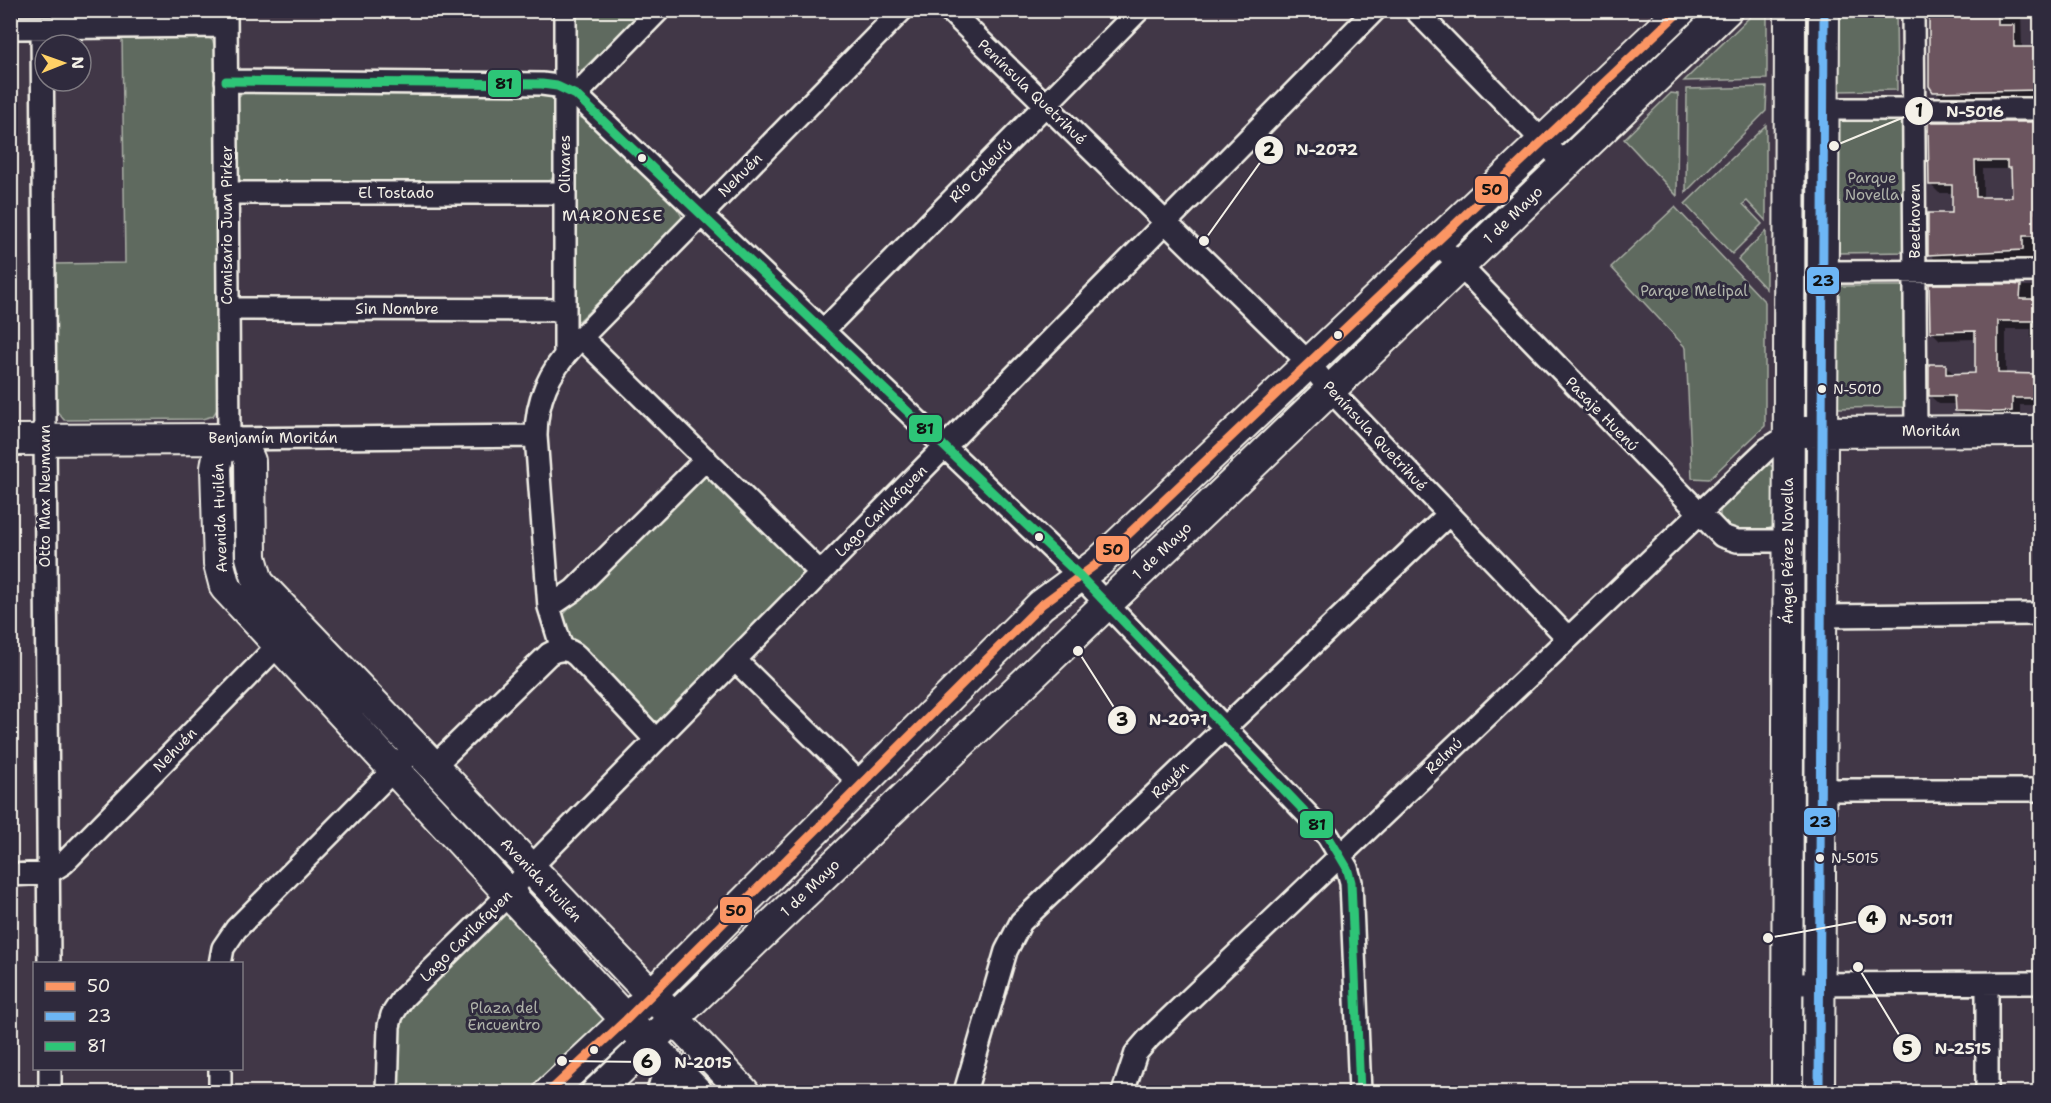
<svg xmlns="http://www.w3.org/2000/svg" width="2051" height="1103" font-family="'Shantell Sans',sans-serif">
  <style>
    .green { fill: #5e6a5f; stroke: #a9aea4; stroke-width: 1.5 }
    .shadow { fill: #0007; fill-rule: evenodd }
    .building { fill: #6c545f; stroke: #f4f1e8; stroke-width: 1.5; fill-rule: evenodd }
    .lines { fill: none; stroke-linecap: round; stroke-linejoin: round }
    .street-casing { stroke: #f4f1e8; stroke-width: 26 }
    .secondary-casing { stroke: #f4f1e8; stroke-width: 34 }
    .street { stroke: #2f2a3d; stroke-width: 21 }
    .secondary { stroke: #2f2a3d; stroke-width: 30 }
    .bus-1-casing { stroke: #2f2a3d; stroke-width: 14 }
    .bus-2-casing { stroke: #2f2a3d; stroke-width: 14 }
    .bus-3-casing { stroke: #2f2a3d; stroke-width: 14 }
    .bus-1 { stroke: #fb9564; stroke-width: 9 }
    .bus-2 { stroke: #6db6f5; stroke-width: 9 }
    .bus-3 { stroke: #2dc577; stroke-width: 9 }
    .bus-dot { fill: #f4f1e8; stroke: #2f2a3d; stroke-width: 2 }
    .labels { text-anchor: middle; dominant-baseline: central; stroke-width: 6; stroke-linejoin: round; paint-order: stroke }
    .bus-label { font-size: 14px; fill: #f4f1e8; stroke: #2f2a3d; text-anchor: start }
    .street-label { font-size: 15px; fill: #f4f1e8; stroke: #2f2a3d }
    .park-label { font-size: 15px; fill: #b0b4aa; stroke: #2f2a3d }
    .neighbourhood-label { font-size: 16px; letter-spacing: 1.5px; fill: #f4f1e8; stroke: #2f2a3d }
    .leader { fill: none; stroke: #f4f1e8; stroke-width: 2 }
    .callout-dot { fill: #f4f1e8; stroke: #2f2a3d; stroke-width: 2 }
    .mark-label { font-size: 18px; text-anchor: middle; font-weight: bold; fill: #111 }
    .callout-label { font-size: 16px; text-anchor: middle; font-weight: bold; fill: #f4f1e8; stroke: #2f2a3d; stroke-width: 6; stroke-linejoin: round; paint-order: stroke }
    .line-badge { stroke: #2f2a3d; stroke-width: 2 }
    .pale-badge-label { font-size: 16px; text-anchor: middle; font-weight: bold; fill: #111 }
  </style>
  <rect width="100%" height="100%" fill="#413747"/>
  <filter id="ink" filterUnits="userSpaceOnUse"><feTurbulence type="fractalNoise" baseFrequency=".0167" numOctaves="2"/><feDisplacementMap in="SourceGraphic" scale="12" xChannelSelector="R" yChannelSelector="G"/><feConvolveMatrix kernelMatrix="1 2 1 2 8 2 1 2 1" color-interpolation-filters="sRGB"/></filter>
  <g filter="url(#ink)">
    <path class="green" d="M573,11H643L581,71L575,69Z
      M1767,11V79L1684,81L1755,12Z
      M1837,11H1896L1897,90L1838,91Z
      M204,34L213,41L216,53L218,408L213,416L202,419L64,420L55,409L53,264L125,263L122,35Z
      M1767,87L1766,111L1686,192L1687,89Z
      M542,92L550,94L555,106V173L551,180L545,183H244L238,178L237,97L244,93Z
      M1671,93L1678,94L1677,196L1624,139Z
      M576,117L583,118L677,208L682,217L678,225L579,321L575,319L574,120Z
      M1836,121H1907L1908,252L1838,253Z
      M1766,125V221L1747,201L1743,204L1762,224L1732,254L1685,204Z
      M1675,207L1765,302V426L1709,479L1692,478L1686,348L1611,267Z
      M1766,231V289L1738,259Z
      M1837,286H1905L1906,407L1838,408Z
      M1768,464L1774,467L1775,526L1765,530L1730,529L1720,518V507Z
      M704,477H709L800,566L803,578L660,721H652L563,628L562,616L696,481Z
      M506,912L605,1008V1025L534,1092H394L400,1013Z"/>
    <path class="shadow" d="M1930,10H2021L2022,49L2040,48V98L1943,100L1931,85Z
      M1929,123H2040V261L2022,262L2018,259L1938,263L1930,254L1953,214V193H1939L1930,184ZM1983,169H2010L2013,172V198L1983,199Z
      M1931,286H2040V345L2031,337V329H2006V375H2040V405H2020V419H1965L1956,410V404H1939L1930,396L1945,365L1954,374L1977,375L1976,339L1940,340L1931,331Z"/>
    <path class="building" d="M1929,13L1998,14V25H2014V47H2040V90L1933,92L1929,86Z
      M1928,122H2035V127H2040V185H2035L2036,213H2040V236H2023V250L1928,255V213H1952V185H1929ZM1975,161H2007V168H2011L2012,197H1976Z
      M1929,284H2011L2021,285L2020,299H2040V321H1998V373L2040,374V398H2012V411L1998,412L1955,411L1954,396H1929V364H1946V374L1975,373V331L1930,332Z"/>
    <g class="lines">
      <defs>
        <path id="street" d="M226,10L229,439L536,436
          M565,10V354
          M949,10L1309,363L1330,390L1568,638
          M1415,10L1566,165
          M1913,10L1916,431
          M10,28L226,26
          M42,28L49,964
          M226,81L542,84L557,86L576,95L1080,576L1328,836L1347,868L1351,882L1360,1092
          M576,95L659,10
          M1824,109H2040
          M227,193H565
          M1437,242L1722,536L1737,541H1788
          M1823,272L2040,271
          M228,309L565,310
          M823,331L1139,10
          M581,337L821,573
          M549,607L574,590L706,459
          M1821,616L2040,614
          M562,649L549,607L536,436C536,400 549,372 574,345L902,10
          M735,660L861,784
          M433,767L549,654C559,648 569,648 577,656L656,740
          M1820,790H2040
          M10,875L48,873L64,863L287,636
          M220,964L223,948L236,929L415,748
          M1787,984L2040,983
          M1987,984V1092
          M50,1068V1092
          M220,1068V1092
          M387,1092L389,1026L392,1015L403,998L509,894L530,868L1375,10
          M658,1092L667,1061
          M965,1092L1006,951L1021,922L1449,514
          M1123,1092L1136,1053L1149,1038L1767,449L1788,436"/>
        <path id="secondary" d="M1804,432L2040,431
          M229,439L245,450L250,461L251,557L258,582L744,1092
          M229,439L218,456L216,468L219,564L225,587L626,1020L697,1092
          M10,440L229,439
          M549,1092L626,1020L1041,605L1098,563L1681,10
          M597,1092L1727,10
          M1787,1092L1790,10
          M1819,1092L1824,10"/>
      </defs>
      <use href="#street" class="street-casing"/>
      <use href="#secondary" class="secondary-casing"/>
      <use href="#street" class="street"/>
      <use href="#secondary" class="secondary"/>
      <defs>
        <path id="bus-1" d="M549,1092L626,1020L1041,605L1098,563L1681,10"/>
        <path id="bus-2" d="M1819,1092L1824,10"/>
        <path id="bus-3" d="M226,81L542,84L557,86L576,95L1080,576L1328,836L1347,868L1351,882L1360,1092"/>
      </defs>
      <use href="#bus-1" class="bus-1-casing"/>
      <use href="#bus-2" class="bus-2-casing"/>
      <use href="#bus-3" class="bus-3-casing"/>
      <use href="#bus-1" class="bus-1"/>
      <use href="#bus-2" class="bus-2"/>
      <use href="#bus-3" class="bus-3"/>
    </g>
  </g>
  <g class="bus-dot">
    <circle cx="642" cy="158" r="5"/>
    <circle cx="1338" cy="335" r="5"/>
    <circle cx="1822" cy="389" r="5"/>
    <circle cx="1039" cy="537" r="5"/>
    <circle cx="1820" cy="858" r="5"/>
    <circle cx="594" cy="1050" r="5"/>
  </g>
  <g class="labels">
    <g class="bus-label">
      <text x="1833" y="389">N-5010</text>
      <text x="1831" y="858">N-5015</text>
    </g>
    <g class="street-label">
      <text transform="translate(1032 92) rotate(44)">Península Quetrihué</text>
      <text transform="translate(565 164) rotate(-90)">Olivares</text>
      <text transform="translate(981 171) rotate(-45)">Río Caleufú</text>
      <text transform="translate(740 175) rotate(-45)">Nehuén</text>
      <text x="396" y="193">El Tostado</text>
      <text transform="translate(1513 215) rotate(-44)">1 de Mayo</text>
      <text transform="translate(1915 221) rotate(-90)">Beethoven</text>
      <text transform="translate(227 225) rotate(-90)">Comisario Juan Pirker</text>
      <text x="397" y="309">Sin Nombre</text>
      <text transform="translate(1602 414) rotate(46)">Pasaje Huenú</text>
      <text x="1931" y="431">Moritán</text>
      <text transform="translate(1375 436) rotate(47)">Península Quetrihué</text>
      <text x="273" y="438">Benjamín Moritán</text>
      <text transform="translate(45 496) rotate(-90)">Otto Max Neumann</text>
      <text transform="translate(881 511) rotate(-45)">Lago Carilafquen</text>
      <text transform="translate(220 518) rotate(-92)">Avenida Huilén</text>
      <text transform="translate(1162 551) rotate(-44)">1 de Mayo</text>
      <text transform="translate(1788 551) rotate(-90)">Ángel Pérez Novella</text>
      <text transform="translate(175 750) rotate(-46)">Nehuén</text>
      <text transform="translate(1444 756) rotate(-44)">Relmú</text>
      <text transform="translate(1170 780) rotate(-44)">Rayén</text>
      <text transform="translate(541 880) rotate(46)">Avenida Huilén</text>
      <text transform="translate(810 888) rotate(-44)">1 de Mayo</text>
      <text transform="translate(466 936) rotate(-45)">Lago Carilafquen</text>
    </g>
    <g class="park-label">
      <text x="1872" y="178">Parque<tspan x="1872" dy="17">Novella</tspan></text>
      <text x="1694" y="291">Parque Melipal</text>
      <text x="504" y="1008">Plaza del<tspan x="504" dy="17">Encuentro</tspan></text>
    </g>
    <g class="neighbourhood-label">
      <text x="613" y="215">MARONESE</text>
    </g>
  </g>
  <path class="leader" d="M1834 146L1919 111M1204 241L1269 150M1078 651L1122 720M1768 938L1872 919M1858 967L1907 1048M562 1061L647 1062"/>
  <g class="callout-dot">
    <circle cx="1834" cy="146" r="6"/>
    <circle cx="1204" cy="241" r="6"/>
    <circle cx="1078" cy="651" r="6"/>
    <circle cx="1768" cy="938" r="6"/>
    <circle cx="1858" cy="967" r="6"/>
    <circle cx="562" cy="1061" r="6"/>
    <circle cx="1919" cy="111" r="15"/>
    <circle cx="1269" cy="150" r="15"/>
    <circle cx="1122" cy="720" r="15"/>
    <circle cx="1872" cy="919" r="15"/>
    <circle cx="1907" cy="1048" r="15"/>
    <circle cx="647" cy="1062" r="15"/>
  </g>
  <g class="mark-label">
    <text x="1919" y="117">1</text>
    <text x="1269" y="156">2</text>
    <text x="1122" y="726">3</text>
    <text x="1872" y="925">4</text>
    <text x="1907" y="1055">5</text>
    <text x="647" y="1068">6</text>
  </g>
  <g class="callout-label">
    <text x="1975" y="117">N-5016</text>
    <text x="1327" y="155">N-2072</text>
    <text x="1178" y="725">N-2071</text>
    <text x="1926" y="925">N-5011</text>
    <text x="1963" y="1054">N-2515</text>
    <text x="703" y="1068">N-2015</text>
  </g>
  <g class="line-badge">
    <rect x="487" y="69" width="35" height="29" rx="6" fill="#2dc577"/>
    <rect x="1474" y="175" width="35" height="29" rx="6" fill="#fb9564"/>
    <rect x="1806" y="266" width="34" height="29" rx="6" fill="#6db6f5"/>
    <rect x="908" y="414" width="35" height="29" rx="6" fill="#2dc577"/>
    <rect x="1095" y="535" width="35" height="28" rx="6" fill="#fb9564"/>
    <rect x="1803" y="807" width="34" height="29" rx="6" fill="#6db6f5"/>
    <rect x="1299" y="810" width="35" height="29" rx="6" fill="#2dc577"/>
    <rect x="719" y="896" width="34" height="28" rx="6" fill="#fb9564"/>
  </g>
  <g class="pale-badge-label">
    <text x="504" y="89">81</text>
    <text x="1492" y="195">50</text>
    <text x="1823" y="286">23</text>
    <text x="925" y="434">81</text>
    <text x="1113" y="555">50</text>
    <text x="1820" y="827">23</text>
    <text x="1317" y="830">81</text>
    <text x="736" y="916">50</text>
  </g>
  <rect width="2051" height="1103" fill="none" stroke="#2f2a3d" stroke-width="36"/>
  <rect x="18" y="18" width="2015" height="1067" fill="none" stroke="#f4f1e8" stroke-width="2" filter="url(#ink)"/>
  <rect x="33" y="962" width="210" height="108" fill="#2f2a3d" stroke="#7e7a81" stroke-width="1.5"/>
  <rect x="45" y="982" width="30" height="9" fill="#fb9564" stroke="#7e7a81" stroke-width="1.5"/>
  <text x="87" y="992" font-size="18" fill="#f4f1e8">50</text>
  <rect x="45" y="1012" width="30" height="9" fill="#6db6f5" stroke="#7e7a81" stroke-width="1.5"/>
  <text x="87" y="1022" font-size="18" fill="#f4f1e8">23</text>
  <rect x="45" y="1042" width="30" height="9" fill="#2dc577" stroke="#7e7a81" stroke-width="1.5"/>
  <text x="87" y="1052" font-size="18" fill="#f4f1e8">81</text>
  <g transform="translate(63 63) rotate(89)"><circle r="28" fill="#2f2a3d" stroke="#7e7a81" stroke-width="1.5"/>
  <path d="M0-4.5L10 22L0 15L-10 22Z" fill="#ffd166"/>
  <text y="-9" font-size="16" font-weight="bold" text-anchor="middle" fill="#f4f1e8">N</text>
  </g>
</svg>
